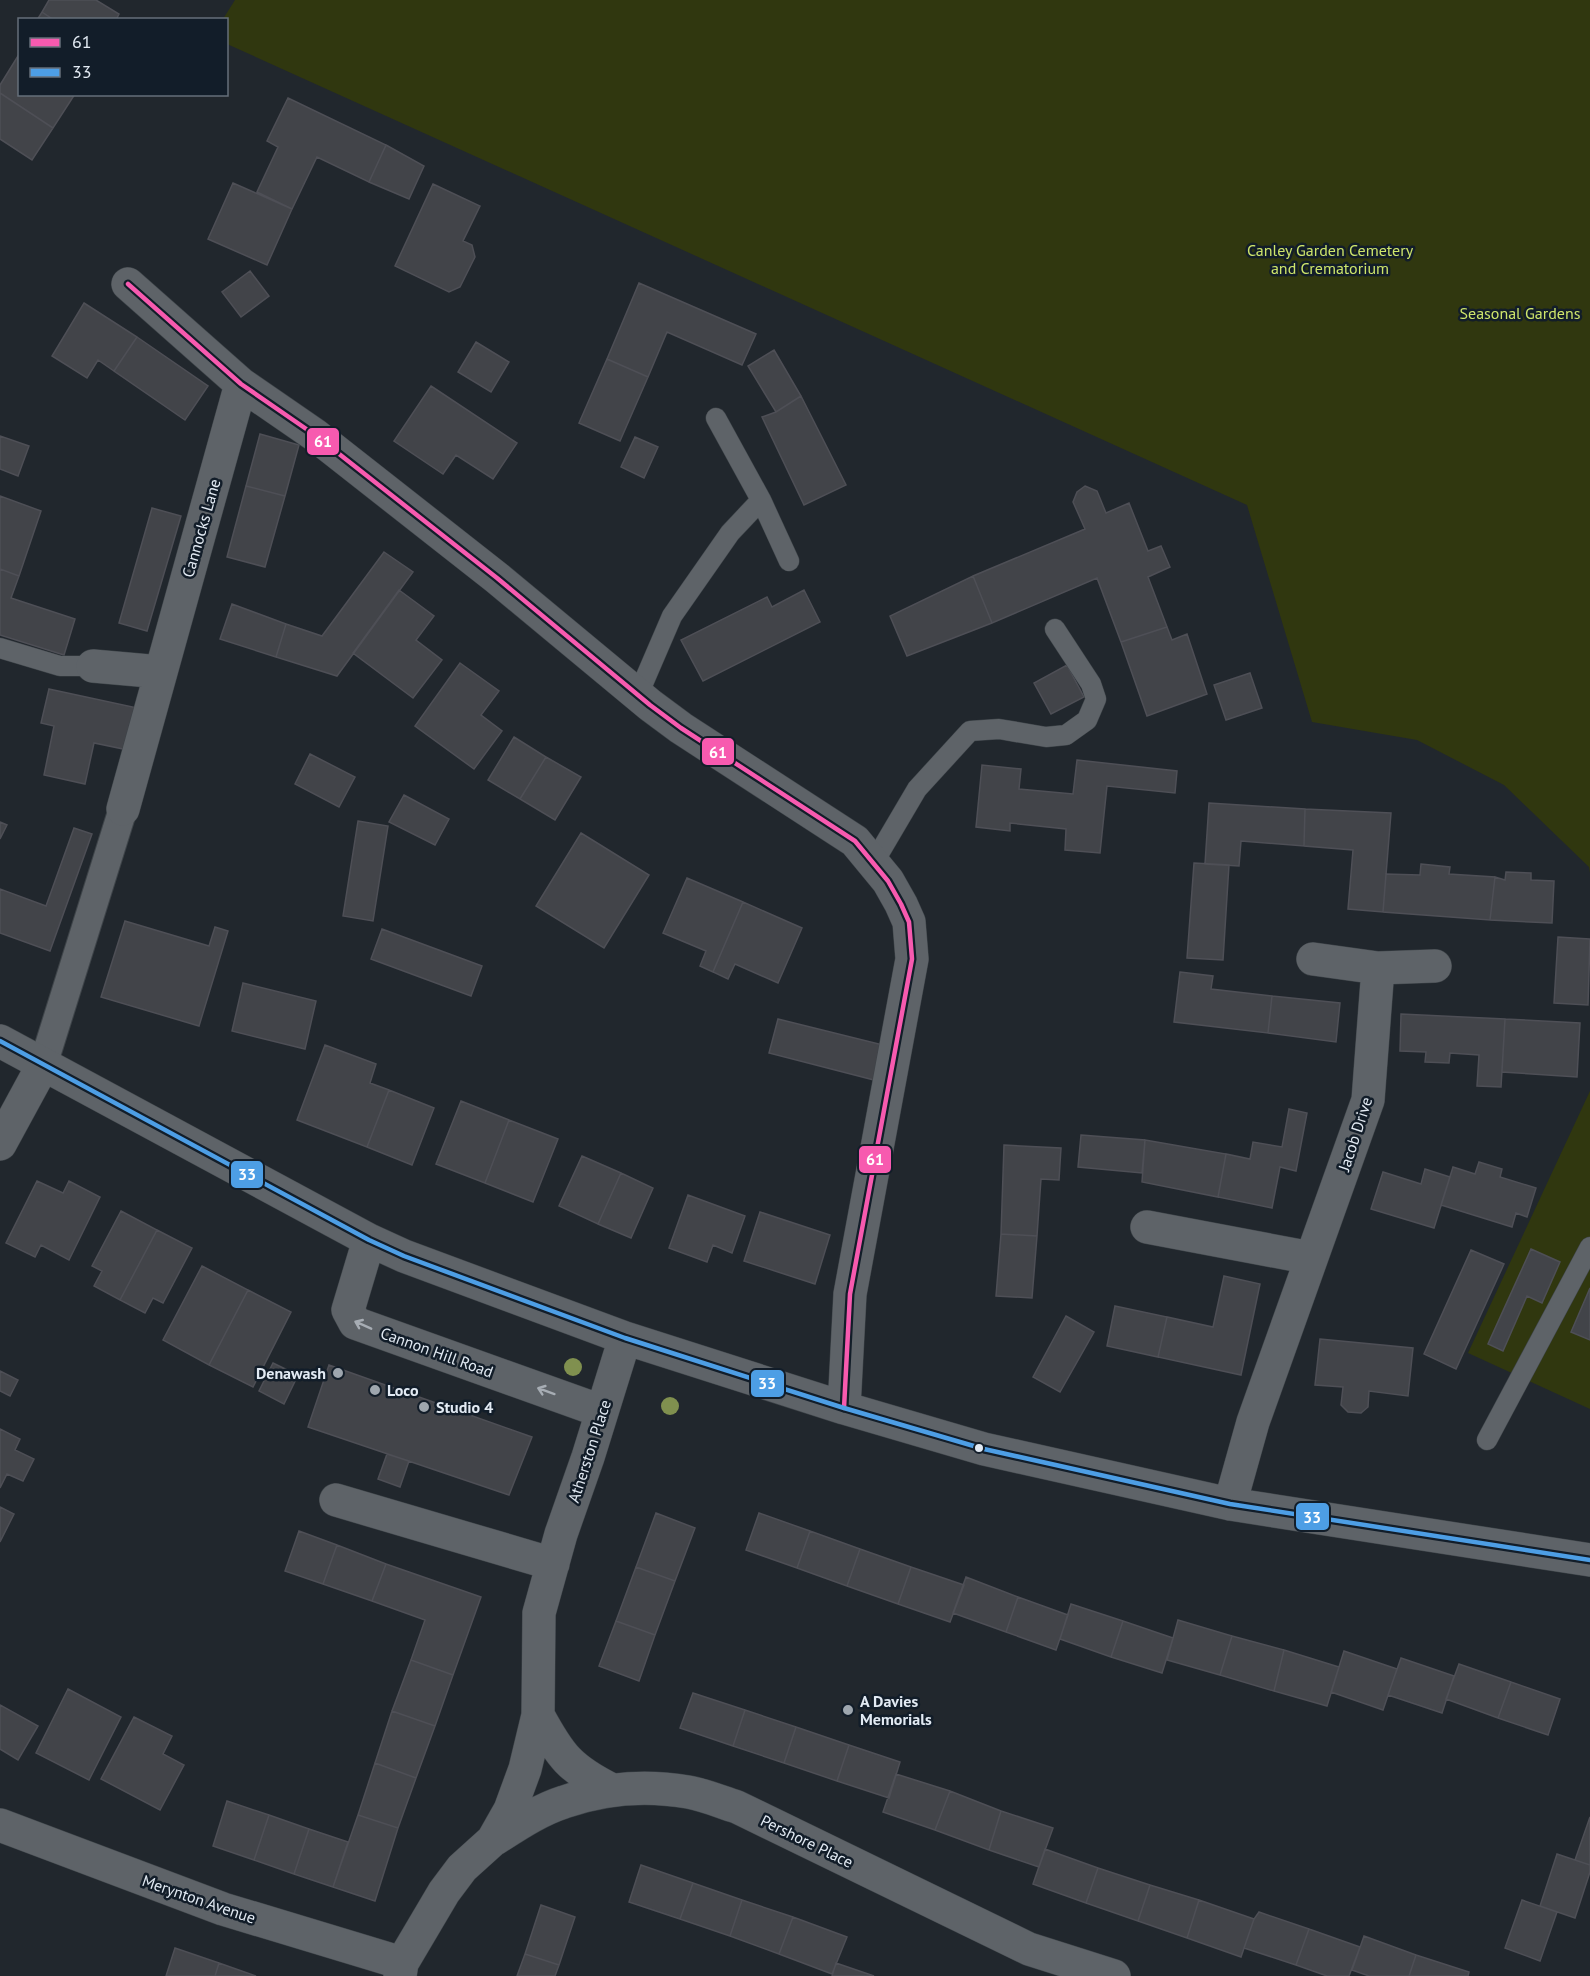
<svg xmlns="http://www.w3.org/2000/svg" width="1590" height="1976" font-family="'PT Sans',sans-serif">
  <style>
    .green { fill: #30370f }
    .building { fill: #424449; stroke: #4e4f56; stroke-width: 1.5 }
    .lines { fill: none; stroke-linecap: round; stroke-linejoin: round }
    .service-casing { stroke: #3e4449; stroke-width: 21 }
    .pedestrian-casing { stroke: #3e4449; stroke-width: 30 }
    .minor-casing { stroke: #3e4449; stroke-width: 34 }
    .service { stroke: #5e6368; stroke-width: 20 }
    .pedestrian { stroke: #5e6368; stroke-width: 28 }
    .minor { stroke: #5e6368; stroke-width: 33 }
    .bus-1-casing { stroke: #121d29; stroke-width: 9 }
    .bus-2-casing { stroke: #121d29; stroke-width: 9 }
    .bus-1 { stroke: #f75aaf; stroke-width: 4.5 }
    .bus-2 { stroke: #4d9ee5; stroke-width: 4.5 }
    .tree { fill: #80904f }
    .oneway { stroke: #a7adb4 }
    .poi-dot { fill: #9ea6ae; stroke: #121d29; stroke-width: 2 }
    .bus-dot { fill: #e2eaf3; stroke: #121d29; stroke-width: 2 }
    .labels { text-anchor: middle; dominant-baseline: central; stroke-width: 5; stroke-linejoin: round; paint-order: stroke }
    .park-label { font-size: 16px; fill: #cee56b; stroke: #121d29 }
    .street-label { font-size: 16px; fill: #e2eaf3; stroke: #121d29 }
    .poi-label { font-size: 16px; font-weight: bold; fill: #e2eaf3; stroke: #121d29; text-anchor: start }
    .line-badge { stroke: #121d29; stroke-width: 2 }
    .badge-label { font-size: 16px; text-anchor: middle; font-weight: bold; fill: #fff }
  </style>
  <rect width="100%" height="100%" fill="#21272d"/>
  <path class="green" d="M235,0H1590V873L1589,867L1504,785L1417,740L1312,722L1247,505L227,44L226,20L223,19Z
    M1590,1091V1409L1468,1353Z"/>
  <path class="building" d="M49,0H96L119,14L116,20H54L42,12Z
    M42,12L54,20H37Z
    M18,56L20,94H75L53,128L0,93V85Z
    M0,93L53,128L32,160L0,139Z
    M288,98L386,145L369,182L317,157L292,209L257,192L278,147L267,141Z
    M386,145L424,166L409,199L369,182Z
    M233,183L292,209L267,265L208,239Z
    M433,184L480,206L463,241L472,245L475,257L460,287L449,292L395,266Z
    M250,271L269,296L241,317L222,292Z
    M639,283L756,334L742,365L667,332L648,377L607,359Z
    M84,303L137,337L114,371L98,360L87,378L52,356Z
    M137,337L208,386L185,420L114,371Z
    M476,342L509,362L491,392L458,372Z
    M774,350L801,396L776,412L748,366Z
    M607,359L648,377L620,441L579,423Z
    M431,386L517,443L493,479L456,455L443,474L394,441Z
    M801,396L846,485L804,505L762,417L776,412Z
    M260,434L299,445L285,496L246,486Z
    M0,436L29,446L18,476L0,469Z
    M635,437L658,447L644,478L621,467Z
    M246,486L285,496L265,567L227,557Z
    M1085,486L1097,491L1106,513L1129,503L1148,551L1161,546L1170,567L1148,577L1167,627L1121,642L1097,578L992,623L973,576L1085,529L1073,502L1077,492Z
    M0,496L41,511L19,576L0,569Z
    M152,508L181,516L147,631L119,623Z
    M384,552L413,572L337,676L276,657L286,624L322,636Z
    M0,569L19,576L11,598L75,619L64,655L0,635Z
    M973,576L992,623L907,656L890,616Z
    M399,590L434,616L416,640L442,660L413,698L353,653Z
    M804,590L820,622L703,681L681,640L767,597L772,607Z
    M232,604L286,624L276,657L220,639Z
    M1167,627L1172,640L1187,634L1207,694L1147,716L1121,642Z
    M460,663L499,691L481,715L502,731L474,769L415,726Z
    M1067,665L1084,697L1051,714L1034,683Z
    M1250,673L1262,708L1226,720L1214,685Z
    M49,689L142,709L133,751L94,743L85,784L44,775L54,726L41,723Z
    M514,737L546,757L520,799L488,780Z
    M310,754L355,777L339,807L295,784Z
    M546,757L581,777L555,820L520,799Z
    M1077,760L1177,771L1175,793L1107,786L1100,853L1065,850L1066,829L1010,823V831L976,827L982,765L1021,769L1019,789L1073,794Z
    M404,795L449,819L435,845L389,822Z
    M1209,803L1305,809L1304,846L1241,841L1239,866L1205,864Z
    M1305,809L1391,813L1383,912L1348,909L1353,850L1304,846Z
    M358,821L388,826L373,921L343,916Z
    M0,822L7,825L0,839Z
    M74,828L92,834L50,951L0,933V889L46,906Z
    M581,833L649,875L604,948L536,906Z
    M1194,863L1229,865L1223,960L1187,958Z
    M1421,864L1450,867L1449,874L1495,877L1490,920L1383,912L1386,874L1420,875Z
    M1506,872L1531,873V880L1554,881L1552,923L1490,920L1495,877L1505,880Z
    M687,878L743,902L713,972L700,966L706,951L663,933Z
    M743,902L802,928L778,983L735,964L728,979L713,972Z
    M125,921L209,946L215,927L228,931L199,1026L101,997Z
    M382,929L482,966L471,996L371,959Z
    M1558,937L1590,939L1588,1005L1554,1003Z
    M1180,972L1213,976L1211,989L1272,996L1268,1033L1174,1022Z
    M243,983L316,1001L305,1049L232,1031Z
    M1272,996L1340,1003L1336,1042L1268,1033Z
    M1401,1014L1505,1019L1501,1087L1477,1086L1479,1055L1450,1053L1449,1063L1425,1062L1426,1052L1400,1051Z
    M778,1019L883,1045L874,1080L769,1053Z
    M1505,1019L1580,1023L1577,1077L1502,1072Z
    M325,1045L376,1064L370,1083L389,1090L367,1147L297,1120Z
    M389,1090L434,1108L412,1165L367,1147Z
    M461,1101L509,1120L485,1183L436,1164Z
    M1289,1109L1307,1113L1296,1171L1280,1167L1272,1208L1218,1197L1226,1154L1250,1159L1253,1142L1282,1147Z
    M509,1120L558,1139L533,1202L485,1183Z
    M1081,1135L1145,1140L1142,1173L1078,1167Z
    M1145,1140L1226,1154L1218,1197L1142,1182Z
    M1004,1145L1061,1148L1059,1180L1041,1179L1037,1236L1001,1234Z
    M582,1156L621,1173L598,1224L559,1206Z
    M1479,1162L1502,1169L1500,1177L1536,1188L1527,1217L1516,1213L1512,1227L1441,1205L1453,1167L1475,1174Z
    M1425,1169L1450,1177L1434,1228L1371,1209L1383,1172L1421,1184Z
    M621,1173L653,1188L631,1238L598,1224Z
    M37,1181L63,1193L69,1181L100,1197L69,1260L41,1245L35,1257L6,1243Z
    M688,1195L745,1216L732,1253L713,1245L707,1262L669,1248Z
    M121,1211L157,1230L120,1300L94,1286L102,1271L92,1266Z
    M760,1212L830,1235L815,1284L744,1261Z
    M157,1230L192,1248L163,1303L153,1298L145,1313L120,1300Z
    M1001,1234L1037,1236L1032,1298L996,1296Z
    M1531,1249L1560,1262L1542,1303L1527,1296L1503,1351L1488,1344Z
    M1471,1250L1504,1264L1456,1369L1424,1354Z
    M202,1266L248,1290L209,1365L163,1340Z
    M1224,1276L1260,1284L1241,1375L1158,1357L1167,1317L1213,1327Z
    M1590,1288V1340L1571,1332Z
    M248,1290L291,1312L253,1387L209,1365Z
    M1115,1306L1167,1317L1158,1357L1107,1346Z
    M1066,1316L1094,1332L1060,1392L1033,1377Z
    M1320,1339L1413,1348L1408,1396L1369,1391L1368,1407L1361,1413L1348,1412L1341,1405L1343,1387L1315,1385Z
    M273,1363L298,1375L284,1404L259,1391Z
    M329,1365L532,1437L509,1495L308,1427Z
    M0,1371L18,1380L10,1396L0,1391Z
    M0,1429L20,1439L15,1450L34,1459L23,1481L7,1474L0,1488Z
    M387,1454L409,1461L400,1487L378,1479Z
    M0,1507L14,1514L0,1542Z
    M656,1513L695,1528L675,1581L636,1567Z
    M759,1513L810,1531L797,1568L746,1550Z
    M299,1531L337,1545L323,1584L285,1571Z
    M810,1531L860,1549L847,1586L797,1568Z
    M337,1545L386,1564L372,1601L323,1584Z
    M860,1549L911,1567L898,1604L847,1586Z
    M386,1564L481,1597L453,1675L411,1660L425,1620L372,1601Z
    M636,1567L675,1581L655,1635L616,1621Z
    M911,1567L964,1585L950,1622L898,1604Z
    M966,1577L1018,1597L1006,1632L953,1613Z
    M1018,1597L1068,1615L1056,1650L1006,1632Z
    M1071,1604L1123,1621L1111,1657L1060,1639Z
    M1178,1620L1232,1636L1220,1675L1167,1660Z
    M616,1621L655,1635L639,1681L599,1666Z
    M1123,1621L1173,1638L1162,1673L1111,1657Z
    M1232,1636L1284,1650L1274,1691L1220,1675Z
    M1284,1650L1339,1667L1327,1706L1274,1691Z
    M1344,1651L1397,1669L1383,1710L1331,1692Z
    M1401,1658L1454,1676L1442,1713L1388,1695Z
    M411,1660L453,1675L435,1726L392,1711Z
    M1459,1664L1511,1682L1498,1718L1446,1699Z
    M1511,1682L1560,1699L1548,1735L1498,1718Z
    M68,1689L121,1717L89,1780L36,1753Z
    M693,1693L745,1710L733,1746L680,1728Z
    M0,1705L38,1726L18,1760L0,1749Z
    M745,1710L796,1727L784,1763L733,1746Z
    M392,1711L435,1726L416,1778L375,1763Z
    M134,1717L172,1736L163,1754L184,1765L160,1810L101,1779Z
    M796,1727L849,1745L837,1781L784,1763Z
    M849,1745L900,1762L889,1798L837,1781Z
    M375,1763L416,1778L398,1828L358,1815Z
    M896,1774L950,1791L935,1830L883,1812Z
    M950,1791L1001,1811L989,1850L935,1830Z
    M227,1801L269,1815L254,1860L213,1846Z
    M1001,1811L1053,1828L1039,1867L989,1850Z
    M269,1815L309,1829L294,1874L254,1860Z
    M358,1815L398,1828L375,1901L333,1887Z
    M1590,1817V1865L1575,1860Z
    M309,1829L348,1842L333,1887L294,1874Z
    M1045,1849L1098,1868L1086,1903L1033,1884Z
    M1557,1854L1590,1865V1872L1575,1918L1540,1906Z
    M641,1865L693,1883L680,1919L629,1902Z
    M1098,1868L1150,1885L1138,1921L1086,1903Z
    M693,1883L742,1900L730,1936L680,1919Z
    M1150,1885L1199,1900L1187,1938L1138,1921Z
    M742,1900L793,1917L779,1954L730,1936Z
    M1199,1900L1254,1919L1241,1957L1187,1938Z
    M1522,1900L1557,1912L1540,1961L1505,1948Z
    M541,1905L575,1917L559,1965L525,1954Z
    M1259,1912L1309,1929L1296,1965L1244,1948L1254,1919Z
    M793,1917L847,1937L832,1974L779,1954Z
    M1309,1929L1360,1947L1349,1976H1327L1296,1965Z
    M1364,1936L1416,1955L1409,1976H1369L1352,1970Z
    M175,1948L219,1963L215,1976H166Z
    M525,1954L559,1965L555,1976H517Z
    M1416,1955L1469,1972L1468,1976H1409Z
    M219,1963L256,1976H215Z
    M836,1963L874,1976H832Z"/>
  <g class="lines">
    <defs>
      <path id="service" d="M716,418L761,500L789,561
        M0,648L60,666H93
        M638,695L672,616L730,533L761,500
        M874,862L917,789L970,731L999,729L1046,737L1066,735L1087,720L1096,699L1091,684L1055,629
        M1487,1440L1590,1247"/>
      <path id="pedestrian" d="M43,1065L123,809"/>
      <path id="minor" d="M128,284L241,384L315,435L497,578L650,705L681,728L855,841L888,881L901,904L909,922L912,959L850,1294L844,1408
        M93,666L161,672
        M123,809L241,384
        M1313,959L1378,968L1435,966
        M0,1041L369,1240L404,1256L625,1338L844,1408L984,1449L1230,1504L1590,1560
        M0,1144L43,1065
        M1147,1227L1311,1258
        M369,1240L348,1310L355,1323L601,1411
        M336,1500L553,1564
        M1230,1504L1253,1422L1368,1100L1378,968
        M538,1715C560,1756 570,1769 612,1790
        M0,1825L223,1909L402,1963
        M495,1839C517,1825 539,1810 564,1802C604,1788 647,1785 688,1792C705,1795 721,1802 737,1807L1029,1949L1114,1976
        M400,1976L402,1963L444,1892L462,1868L493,1840L510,1810L525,1769L538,1715L539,1613L561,1534L588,1457L625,1338"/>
    </defs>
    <use href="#service" class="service-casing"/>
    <use href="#pedestrian" class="pedestrian-casing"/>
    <use href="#minor" class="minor-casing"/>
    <use href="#service" class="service"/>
    <use href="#pedestrian" class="pedestrian"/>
    <use href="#minor" class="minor"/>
    <defs>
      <path id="bus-1" d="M128,284L241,384L315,435L497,578L650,705L681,728L855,841L888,881L901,904L909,922L912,959L850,1294L844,1408"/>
      <path id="bus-2" d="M0,1041L369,1240L404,1256L625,1338L844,1408L984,1449L1230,1504L1590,1560"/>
    </defs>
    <use href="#bus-1" class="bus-1-casing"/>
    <use href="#bus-2" class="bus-2-casing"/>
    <use href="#bus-1" class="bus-1"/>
    <use href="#bus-2" class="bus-2"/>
  </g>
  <g class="tree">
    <circle cx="573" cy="1367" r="9"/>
    <circle cx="670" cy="1406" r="9"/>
  </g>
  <defs><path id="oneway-shaft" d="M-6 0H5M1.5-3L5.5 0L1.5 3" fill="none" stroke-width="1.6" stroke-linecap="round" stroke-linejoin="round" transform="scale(1.5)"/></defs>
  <g class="oneway">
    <use href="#oneway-shaft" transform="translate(363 1325) rotate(-156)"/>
    <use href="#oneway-shaft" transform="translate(546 1391) rotate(-160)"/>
  </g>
  <g class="poi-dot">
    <circle cx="338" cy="1373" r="6"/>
    <circle cx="375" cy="1390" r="6"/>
    <circle cx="424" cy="1407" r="6"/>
    <circle cx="848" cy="1710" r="6"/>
  </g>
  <circle class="bus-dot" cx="979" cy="1448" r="5"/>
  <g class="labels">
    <g class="park-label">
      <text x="1330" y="250">Canley Garden Cemetery<tspan x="1330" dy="18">and Crematorium</tspan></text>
      <text x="1520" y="313">Seasonal Gardens</text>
    </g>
    <g class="street-label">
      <text transform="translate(201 528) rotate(-74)">Cannocks Lane</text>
      <text transform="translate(1355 1134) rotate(-72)">Jacob Drive</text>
      <text transform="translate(437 1352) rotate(20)">Cannon Hill Road</text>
      <text transform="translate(589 1451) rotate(-72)">Atherston Place</text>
      <text transform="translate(807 1841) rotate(26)">Pershore Place</text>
      <text transform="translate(199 1899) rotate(19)">Merynton Avenue</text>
    </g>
    <g class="poi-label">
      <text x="326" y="1373" text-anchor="end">Denawash</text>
      <text x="387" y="1390">Loco</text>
      <text x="436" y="1407">Studio 4</text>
      <text x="860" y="1701">A Davies<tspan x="860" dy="18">Memorials</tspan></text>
    </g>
  </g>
  <g class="line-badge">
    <rect x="306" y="427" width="34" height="29" rx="6" fill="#f75aaf"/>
    <rect x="701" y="737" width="34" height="29" rx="6" fill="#f75aaf"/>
    <rect x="858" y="1145" width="34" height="29" rx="6" fill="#f75aaf"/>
    <rect x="230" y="1160" width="34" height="29" rx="6" fill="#4d9ee5"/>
    <rect x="750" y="1369" width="35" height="29" rx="6" fill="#4d9ee5"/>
    <rect x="1295" y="1502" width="35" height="29" rx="6" fill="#4d9ee5"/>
  </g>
  <g class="badge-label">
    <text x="323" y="447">61</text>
    <text x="718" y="758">61</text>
    <text x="875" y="1165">61</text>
    <text x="247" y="1180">33</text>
    <text x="767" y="1389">33</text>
    <text x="1312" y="1523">33</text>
  </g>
  <rect x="18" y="18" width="210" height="78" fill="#121d29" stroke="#656f7a" stroke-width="1.5"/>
  <rect x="30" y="38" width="30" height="9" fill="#f75aaf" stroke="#656f7a" stroke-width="1.5"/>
  <text x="72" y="48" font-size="18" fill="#e2eaf3">61</text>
  <rect x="30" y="68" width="30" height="9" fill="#4d9ee5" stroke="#656f7a" stroke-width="1.5"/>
  <text x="72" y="78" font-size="18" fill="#e2eaf3">33</text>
</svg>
